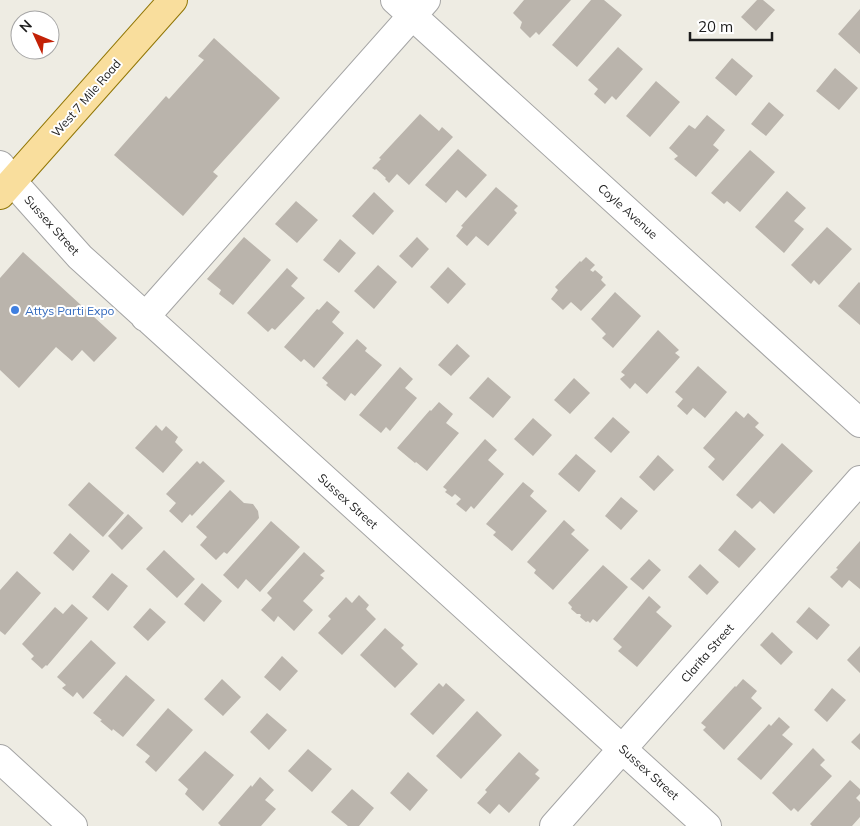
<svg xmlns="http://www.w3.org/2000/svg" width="860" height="826" font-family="Mulish,sans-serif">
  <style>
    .building { fill: #bab4ac }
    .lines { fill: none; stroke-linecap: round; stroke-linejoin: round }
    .minor-casing { stroke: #a4a4a4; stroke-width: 30 }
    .major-casing { stroke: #917605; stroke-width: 30 }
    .minor { stroke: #fff; stroke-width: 28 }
    .major { stroke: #f9de9d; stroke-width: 28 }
    .shop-dot { fill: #3f7fe0; stroke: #fff; stroke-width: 2 }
    .labels { text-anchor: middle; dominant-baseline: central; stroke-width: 4; stroke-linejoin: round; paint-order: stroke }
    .street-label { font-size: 12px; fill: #1d1d1d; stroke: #fff }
    .shop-label { font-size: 12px; fill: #366cbe; stroke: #fff; text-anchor: start }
  </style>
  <rect width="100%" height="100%" fill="#eeece3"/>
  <path class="building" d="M524,0H571L539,35L536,32L530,38L520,28L522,22L513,13Z
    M591,0H604L622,15L577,67L552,45Z
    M757,0H763L775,10L756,31L741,17Z
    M860,9V54L838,34Z
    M214,38L280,98L213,172L218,176L183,216L114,155L166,96L169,99L204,60L198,56Z
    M618,47L643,69L616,100L612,96L605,104L594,94L598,89L588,80Z
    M732,58L753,76L736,96L715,78Z
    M835,68L858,88L839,110L816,91Z
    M656,81L680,102L650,137L626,116Z
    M769,102L784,115L766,136L751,124Z
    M420,114L439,131L442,127L453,137L409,185L397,174L389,183L385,179L386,178L376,169L375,170L372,168L381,159L379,158Z
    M707,115L725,130L713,145L719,150L696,177L674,159L678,156L669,148L689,125L695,129Z
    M458,149L487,175L466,198L457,190L446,203L425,185Z
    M750,150L775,172L740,212L727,201L724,204L711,193Z
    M496,187L518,206L514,210L517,213L488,246L476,236L467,246L456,236L463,227L461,226Z
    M787,191L806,208L794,221L804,229L784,253L755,227Z
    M374,192L394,211L373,235L352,216Z
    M296,201L318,220L297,243L275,224Z
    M827,227L852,249L819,285L814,280L811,284L791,265Z
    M244,237L271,260L233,305L219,294L221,290L207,279Z
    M417,237L429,249L412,268L399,256Z
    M340,239L356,253L339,273L323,260Z
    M23,252L117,338L94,362L82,350L72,361L56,347L19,388L0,370V278Z
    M586,257L595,265L590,270L593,272L595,270L603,277L601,280L606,285L581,311L571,302L563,310L551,299L558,290L555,287L580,261L581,262Z
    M378,265L397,282L374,309L354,291Z
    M448,267L466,284L448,304L430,287Z
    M287,268L298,278L291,286L305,298L275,330L272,328L268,332L247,313Z
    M859,282L860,283V325L838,306Z
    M615,292L641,316L613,348L602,338L606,334L591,319Z
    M327,301L340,312L332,322L344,333L314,368L304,359L301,362L284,347L317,309L319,310Z
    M658,330L679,350L675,353L680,357L647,394L635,383L630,389L620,379L625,375L621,372Z
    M357,339L367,348L365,351L382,365L355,396L351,393L345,401L326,385L328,383L322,378Z
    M457,344L470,356L451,376L438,365Z
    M698,366L727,392L705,418L693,408L687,415L677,406L683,399L675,392Z
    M400,367L413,379L405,388L417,398L390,431L386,427L381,433L359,415Z
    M488,377L511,397L493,418L469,398Z
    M574,378L590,393L570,414L554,400Z
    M439,402L453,414L446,423L459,433L427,471L416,462L415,463L397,448L430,410L431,411Z
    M736,411L744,418L748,413L759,423L755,427L764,435L723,481L708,467L715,459L703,448Z
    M613,417L630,432L611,453L594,438Z
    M533,418L552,435L533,456L514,439Z
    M156,425L162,431L166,426L178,437L175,442L183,450L163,473L135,448Z
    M485,439L497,450L488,460L504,474L474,509L471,506L466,512L456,504L461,499L455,494L452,497L445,492L447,490L443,487Z
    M782,443L813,471L774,514L760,501L752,509L736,495Z
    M576,454L596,471L579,492L558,474Z
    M658,455L674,470L654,491L639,477Z
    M197,461L200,464L203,461L225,481L192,516L190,514L182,523L169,511L176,503L166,494Z
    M89,482L124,513L103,537L68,505Z
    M523,482L534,491L530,496L547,511L512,551L493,535L496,532L486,524Z
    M230,490L244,503L253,504L258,511L259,518L227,554L224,552L216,560L200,545L207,537L196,527Z
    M621,497L638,511L621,530L605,516Z
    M128,514L143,528L122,550L108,536Z
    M564,520L575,530L571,534L589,550L553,590L534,573L536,570L527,562Z
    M271,521L300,547L260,592L246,579L238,589L223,575Z
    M735,530L756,549L739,568L718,550Z
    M70,533L90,551L73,571L53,553Z
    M860,541V589L849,580L842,588L830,577L838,569L836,568Z
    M164,550L195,579L177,598L146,569Z
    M304,552L325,571L320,575L324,578L303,601L313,610L294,631L278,616L274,622L261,610L272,598L267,593Z
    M649,559L661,570L643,590L630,579Z
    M700,564L719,582L707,595L688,577Z
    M603,565L628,587L597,622L593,619L590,623L588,621L586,622L580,617L581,615L580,614H577L571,609L572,607L568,603Z
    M17,571L41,593L5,635L0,631V590Z
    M112,573L128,586L108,611L92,597Z
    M202,583L222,601L204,622L184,604Z
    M359,595L369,605L366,609L376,619L342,655L318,633L331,619L328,616L346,597L352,603Z
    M649,596L661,607L656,612L672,626L637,667L618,651L622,647L613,639Z
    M72,604L88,618L47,666L46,665L42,669L31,659L34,656L22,644L55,607L63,614Z
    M809,607L830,625L817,640L796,622Z
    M150,608L166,622L148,641L133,627Z
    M385,628L404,645L401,648L418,664L395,688L360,655Z
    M772,632L793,652L781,665L760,645Z
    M91,640L116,663L83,699L77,692L73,697L62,688L66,685L57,677Z
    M860,646V673L847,660Z
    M282,656L298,671L280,691L264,677Z
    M126,675L155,700L123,737L113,729L112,731L100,721L102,720L93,713Z
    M222,679L241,697L223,716L204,699Z
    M743,679L757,691L751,698L762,708L724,750L703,730L706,727L701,723L735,686L736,687Z
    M439,683L443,687L446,683L465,700L433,735L410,714Z
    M832,688L846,700L827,722L814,710Z
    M168,708L193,730L156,772L145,762L150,756L136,745Z
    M477,711L502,735L461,779L436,756Z
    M267,713L287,730L269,750L250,732Z
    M779,717L790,727L782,735L793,744L761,780L737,759L769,724L771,726Z
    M860,733V750L851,742Z
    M813,748L825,760L820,765L832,776L798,812L794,808L791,811L772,793Z
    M308,749L332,769L312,792L288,771Z
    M205,751L234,775L203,811L185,794L188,789L178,780Z
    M519,752L539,770L535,774L540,778L509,813L499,804L490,814L477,803L487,792L485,790Z
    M408,772L428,790L410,811L390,793Z
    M260,777L274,790L265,800L276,809L261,826H221L218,823L251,785L252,787Z
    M850,780L860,789V794L856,798L860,802V817L852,826H812L810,824Z
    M352,789L374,808L359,826H348L331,812Z"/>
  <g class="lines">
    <defs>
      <path id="minor" d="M395,0L860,423
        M0,165L12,181L80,257L707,826
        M145,317L426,0
        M0,759L73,826
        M554,826L860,480"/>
      <path id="major" d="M0,195L173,0"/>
    </defs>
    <use href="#minor" class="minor-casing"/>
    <use href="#major" class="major-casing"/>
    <use href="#minor" class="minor"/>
    <use href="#major" class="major"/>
  </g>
  <circle class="shop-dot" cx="15" cy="310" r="5"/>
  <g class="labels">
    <g class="street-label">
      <text transform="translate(86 98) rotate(-49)">West 7 Mile Road</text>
      <text transform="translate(628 211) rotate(42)">Coyle Avenue</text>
      <text transform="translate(52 225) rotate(48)">Sussex Street</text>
      <text transform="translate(348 501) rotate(42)">Sussex Street</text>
      <text transform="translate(707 653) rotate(-49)">Clarita Street</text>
      <text transform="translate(649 772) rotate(42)">Sussex Street</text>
    </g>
    <g class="shop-label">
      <text x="25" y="310">Attys Parti Expo</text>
    </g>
  </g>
  <g transform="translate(35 35) rotate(314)"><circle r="24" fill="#ffffff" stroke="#a5a5a5"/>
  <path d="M0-4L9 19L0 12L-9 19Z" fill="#c32106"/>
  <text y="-8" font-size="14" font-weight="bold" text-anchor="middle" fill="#1d1d1d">N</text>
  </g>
  <path d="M690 32v8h82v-8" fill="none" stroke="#1d1d1d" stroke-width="2.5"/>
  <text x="698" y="32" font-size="15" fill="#1d1d1d" stroke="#ffffff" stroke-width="4" paint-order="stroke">20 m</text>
</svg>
